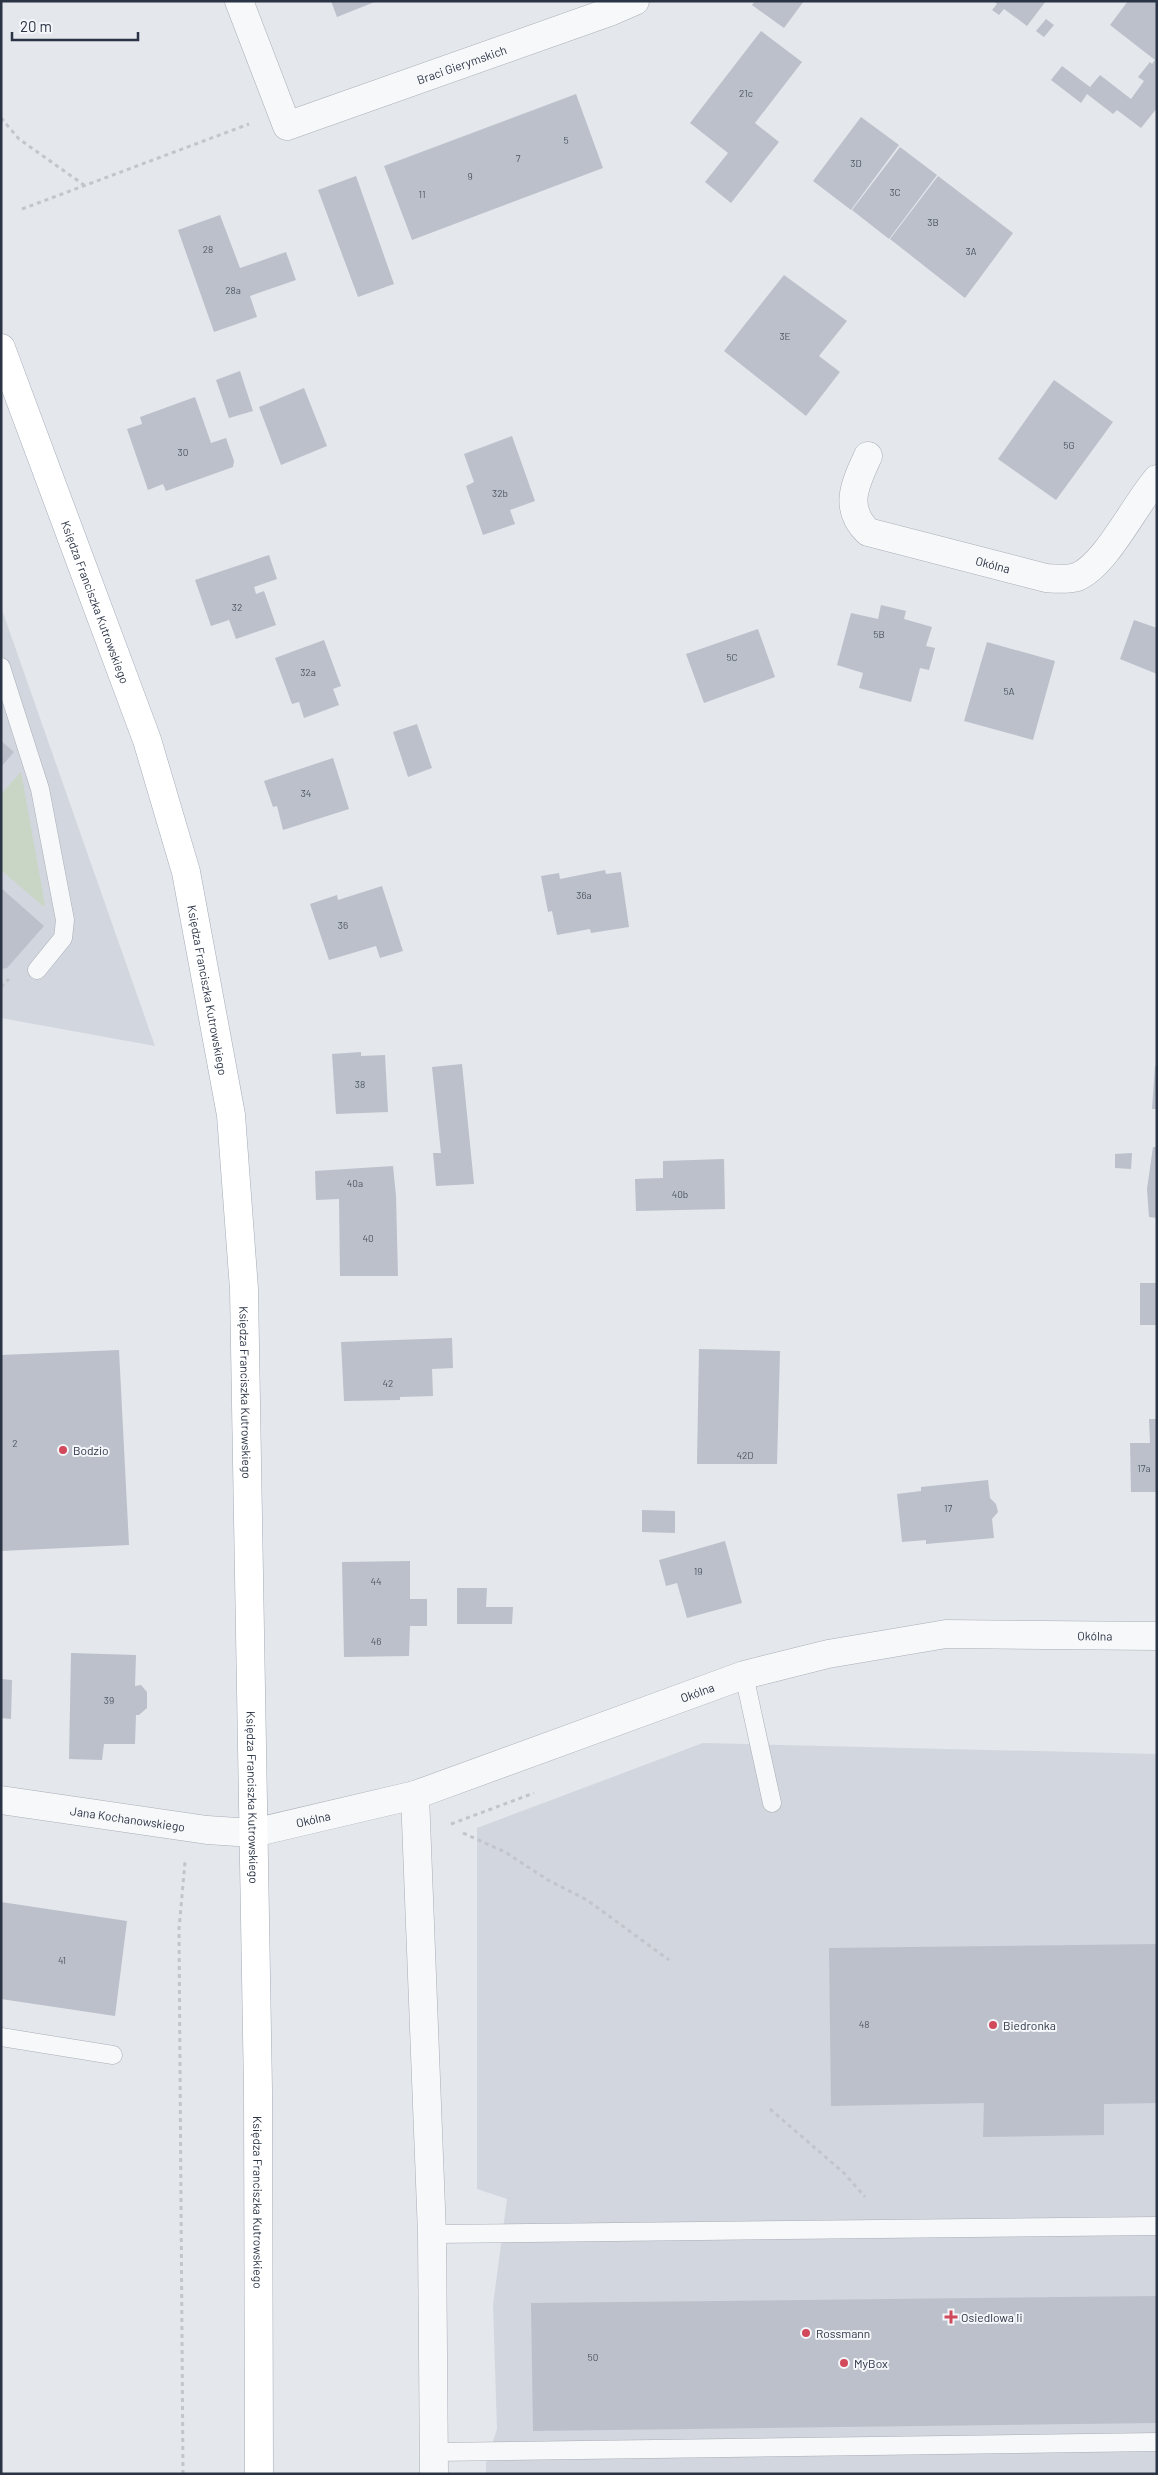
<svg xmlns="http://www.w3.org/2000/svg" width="1158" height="2475" font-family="Barlow,sans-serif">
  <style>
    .built { fill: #d2d6de }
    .green { fill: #c9d6c5 }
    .building { fill: #bbc0ca }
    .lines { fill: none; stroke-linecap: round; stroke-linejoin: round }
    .lane-casing { stroke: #a9aeb7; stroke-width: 19 }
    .street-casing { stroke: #a9aeb7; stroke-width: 29 }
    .primary-casing { stroke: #a3abb8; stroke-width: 29 }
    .path { stroke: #c2c5cb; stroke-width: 3; stroke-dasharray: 4 4; stroke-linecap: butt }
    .lane { stroke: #f7f8fa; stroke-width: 18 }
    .street { stroke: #f7f8fa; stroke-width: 28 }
    .primary { stroke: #fff; stroke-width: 28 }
    .poi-dot { fill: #d1495b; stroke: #f4f6f9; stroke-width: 2 }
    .labels { text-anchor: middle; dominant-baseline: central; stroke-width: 4; stroke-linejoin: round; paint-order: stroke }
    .number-label { font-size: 10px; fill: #4f5766 }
    .street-label { font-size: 12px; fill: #2b3445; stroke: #f4f6f9 }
    .poi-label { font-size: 12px; fill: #2b3445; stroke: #f4f6f9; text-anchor: start }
  </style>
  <rect width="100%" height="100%" fill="#e4e7ec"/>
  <path class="built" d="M1,607L155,1046L1,1018Z
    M703,1743L1157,1754V2474H486V2463L497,2429L493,2305L507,2199L477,2189V1828Z"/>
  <path class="green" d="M21,772L45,905L43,906L1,870V794Z"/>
  <path class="building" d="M331,1H377L337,17Z
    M755,1H804L784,28L752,5Z
    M994,1H1046L1027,26L1004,9L999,15L992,10L997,4Z
    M1128,1H1157V108L1141,128L1117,110L1113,114L1087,94L1081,103L1051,80L1062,66L1090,87L1100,75L1131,99L1144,81L1138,77L1150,62L1152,64L1155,60L1110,25Z
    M1046,19L1054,25L1044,37L1036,31Z
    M761,31L802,62L755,123L779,142L731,203L705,182L728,153L690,123Z
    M576,94L603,168L412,240L384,166Z
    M861,117L899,145L851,210L813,181Z
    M900,147L937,175L889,239L852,210Z
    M356,176L394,284L358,297L318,190Z
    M938,176L1013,233L965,298L890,239Z
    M220,215L240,268L286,252L296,280L250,296L257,317L214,332L178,230Z
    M784,275L847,321L819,356L840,372L806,416L724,351Z
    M240,371L253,411L229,418L216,380Z
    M1054,380L1113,422L1056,500L998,459Z
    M304,388L327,446L281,465L259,407Z
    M195,397L211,443L226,438L234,461L233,467L166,491L163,484L148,490L127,429L142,424L140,417Z
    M512,436L535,501L510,510L515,524L483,535L466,486L474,482L464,454Z
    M269,555L277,579L254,587L256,594L264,591L276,625L236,639L229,620L211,626L195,580Z
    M881,605L906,611L904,619L932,627L926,646L935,648L929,670L920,668L911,702L859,688L863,673L837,665L851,613L878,619Z
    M1134,620L1157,628V674L1120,659Z
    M758,629L775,677L704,703L686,654Z
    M324,640L341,686L333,689L339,705L304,718L299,702L292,704L275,658Z
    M987,642L1055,661L1033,740L964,721Z
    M417,724L432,768L408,777L393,732Z
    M1,741L14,752L1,767Z
    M333,758L349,809L283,830L277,806L273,807L264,781Z
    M605,870L606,874L621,872L629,927L591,933L590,929L557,935L552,911L548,912L541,876L559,873L560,879Z
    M382,886L403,951L380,958L376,946L329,960L310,904L337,895L338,900Z
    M1,888L44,926L7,968L1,969Z
    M361,1052V1056L385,1055L388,1112L336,1114L332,1054Z
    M462,1064L474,1184L436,1186L433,1153H441L432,1067Z
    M1155,1066H1157V1109H1152Z
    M1153,1147H1157V1218L1149,1217L1147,1189Z
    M1132,1153L1131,1169L1115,1168V1154Z
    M724,1159L725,1209L636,1211L635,1179L663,1178V1161Z
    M393,1166L396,1196L398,1276H340L339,1199L316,1200L315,1171Z
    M1140,1283H1157V1325H1140Z
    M452,1338L453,1368L432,1369L433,1396L400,1397V1400L344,1401L341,1342Z
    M699,1349L780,1351L777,1464H697Z
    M119,1350L129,1545L1,1551V1355Z
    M1149,1419H1157V1492H1131L1130,1443H1150Z
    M988,1480L990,1498L996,1504L998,1512L992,1519L994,1538L926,1544V1540L902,1542L897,1494L921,1491V1487Z
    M642,1510L675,1511V1533L642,1532Z
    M725,1541L742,1603L687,1618L677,1583L666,1586L659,1560Z
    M410,1561V1599H427V1626H410L409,1656L344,1657L342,1562Z
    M457,1588H487L486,1607H513L512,1624H457Z
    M71,1653L136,1655L135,1686L141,1685L147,1692V1708L139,1715H136L135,1744H104L102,1760L69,1759Z
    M1,1679L12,1680L11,1719L1,1718Z
    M1,1902L127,1921L115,2016L1,1999Z
    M1157,1944V2103L1104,2104V2135L983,2137L984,2103L831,2106L829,1948Z
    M1157,2296V2423L533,2431L531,2303Z"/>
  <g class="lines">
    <defs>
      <path id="lane" d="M1,667L40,789L65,920L63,938L37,970
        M744,1675L772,1803
        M1,2037L113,2055
        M432,2234L1157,2226
        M434,2452L1157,2442"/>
      <g id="street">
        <path id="s1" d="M239,1L287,126L612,11L635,1"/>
        <path id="s2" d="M868,456C855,484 843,508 868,532L1046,578C1056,579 1067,580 1077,577C1106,565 1135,504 1157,479"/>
        <path d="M415,1795L432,2234L434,2474"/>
        <path id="s3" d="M1,1800L207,1830L253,1833L415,1795L744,1675L828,1654L946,1634L1157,1636"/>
      </g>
      <g id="primary">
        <path id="s4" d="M1,348L147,740L186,872L231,1115L244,1289L258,2090L259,2474"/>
      </g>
    </defs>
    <use href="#lane" class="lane-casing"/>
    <use href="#street" class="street-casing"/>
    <use href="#primary" class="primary-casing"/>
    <path class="path" d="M1,118L19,139L84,185
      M22,209L249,124
      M1,987L9,979
      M451,1824L534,1793
      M463,1833L505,1852L548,1880L587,1900L669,1960
      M770,2109L844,2173L865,2197
      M183,2474L179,1929L185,1862"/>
    <use href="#lane" class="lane"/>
    <use href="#street" class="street"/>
    <use href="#primary" class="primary"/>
  </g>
  <g class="poi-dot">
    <circle cx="63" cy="1450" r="5"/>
    <circle cx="993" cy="2025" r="5"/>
    <path d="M948.5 2309.5h5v5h5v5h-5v5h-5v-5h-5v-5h5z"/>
    <circle cx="806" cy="2333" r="5"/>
    <circle cx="844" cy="2363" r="5"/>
  </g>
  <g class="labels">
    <g class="number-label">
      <text x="746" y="93">21c</text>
      <text x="566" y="140">5</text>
      <text x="518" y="158">7</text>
      <text x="856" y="163">3D</text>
      <text x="470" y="176">9</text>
      <text x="895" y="192">3C</text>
      <text x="422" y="194">11</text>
      <text x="933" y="222">3B</text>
      <text x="208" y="249">28</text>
      <text x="971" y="251">3A</text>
      <text x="233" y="290">28a</text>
      <text x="785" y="336">3E</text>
      <text x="1069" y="445">5G</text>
      <text x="183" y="452">30</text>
      <text x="500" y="493">32b</text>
      <text x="237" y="607">32</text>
      <text x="879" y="634">5B</text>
      <text x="732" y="657">5C</text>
      <text x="308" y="672">32a</text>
      <text x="1009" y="691">5A</text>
      <text x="306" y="793">34</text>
      <text x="584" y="895">36a</text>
      <text x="343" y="925">36</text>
      <text x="360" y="1084">38</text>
      <text x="355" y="1183">40a</text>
      <text x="680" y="1194">40b</text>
      <text x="368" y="1238">40</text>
      <text x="388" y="1383">42</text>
      <text x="15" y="1443">2</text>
      <text x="745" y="1455">42D</text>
      <text x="1144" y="1468">17a</text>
      <text x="948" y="1508">17</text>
      <text x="698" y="1571">19</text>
      <text x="376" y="1581">44</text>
      <text x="376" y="1641">46</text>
      <text x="109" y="1700">39</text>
      <text x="62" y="1960">41</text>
      <text x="864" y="2024">48</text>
      <text x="593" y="2357">50</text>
    </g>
    <g class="street-label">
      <text stroke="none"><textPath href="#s1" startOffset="319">Braci Gierymskich</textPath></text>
      <text stroke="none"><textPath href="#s2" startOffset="212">Okólna</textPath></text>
      <text stroke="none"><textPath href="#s4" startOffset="271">Księdza Franciszka Kutrowskiego</textPath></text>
      <text stroke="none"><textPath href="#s4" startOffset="676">Księdza Franciszka Kutrowskiego</textPath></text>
      <text stroke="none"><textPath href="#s4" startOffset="1081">Księdza Franciszka Kutrowskiego</textPath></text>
      <text stroke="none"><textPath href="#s3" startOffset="1126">Okólna</textPath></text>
      <text stroke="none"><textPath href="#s3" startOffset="721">Okólna</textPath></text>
      <text stroke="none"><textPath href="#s4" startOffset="1486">Księdza Franciszka Kutrowskiego</textPath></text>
      <text stroke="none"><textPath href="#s3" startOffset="128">Jana Kochanowskiego</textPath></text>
      <text stroke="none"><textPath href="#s3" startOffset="316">Okólna</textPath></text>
      <text stroke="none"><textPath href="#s4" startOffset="1891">Księdza Franciszka Kutrowskiego</textPath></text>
    </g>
    <g class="poi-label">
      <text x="73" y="1450">Bodzio</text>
      <text x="1003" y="2025">Biedronka</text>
      <text x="961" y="2317">Osiedlowa Ii</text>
      <text x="816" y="2333">Rossmann</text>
      <text x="854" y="2363">MyBox</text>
    </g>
  </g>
  <rect width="1158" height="2475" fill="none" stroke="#2b3445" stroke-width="5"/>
  <path d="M12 32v8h126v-8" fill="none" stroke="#2b3445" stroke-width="2.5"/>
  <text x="20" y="32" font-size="15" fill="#2b3445" stroke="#f4f6f9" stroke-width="4" paint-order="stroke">20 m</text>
</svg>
